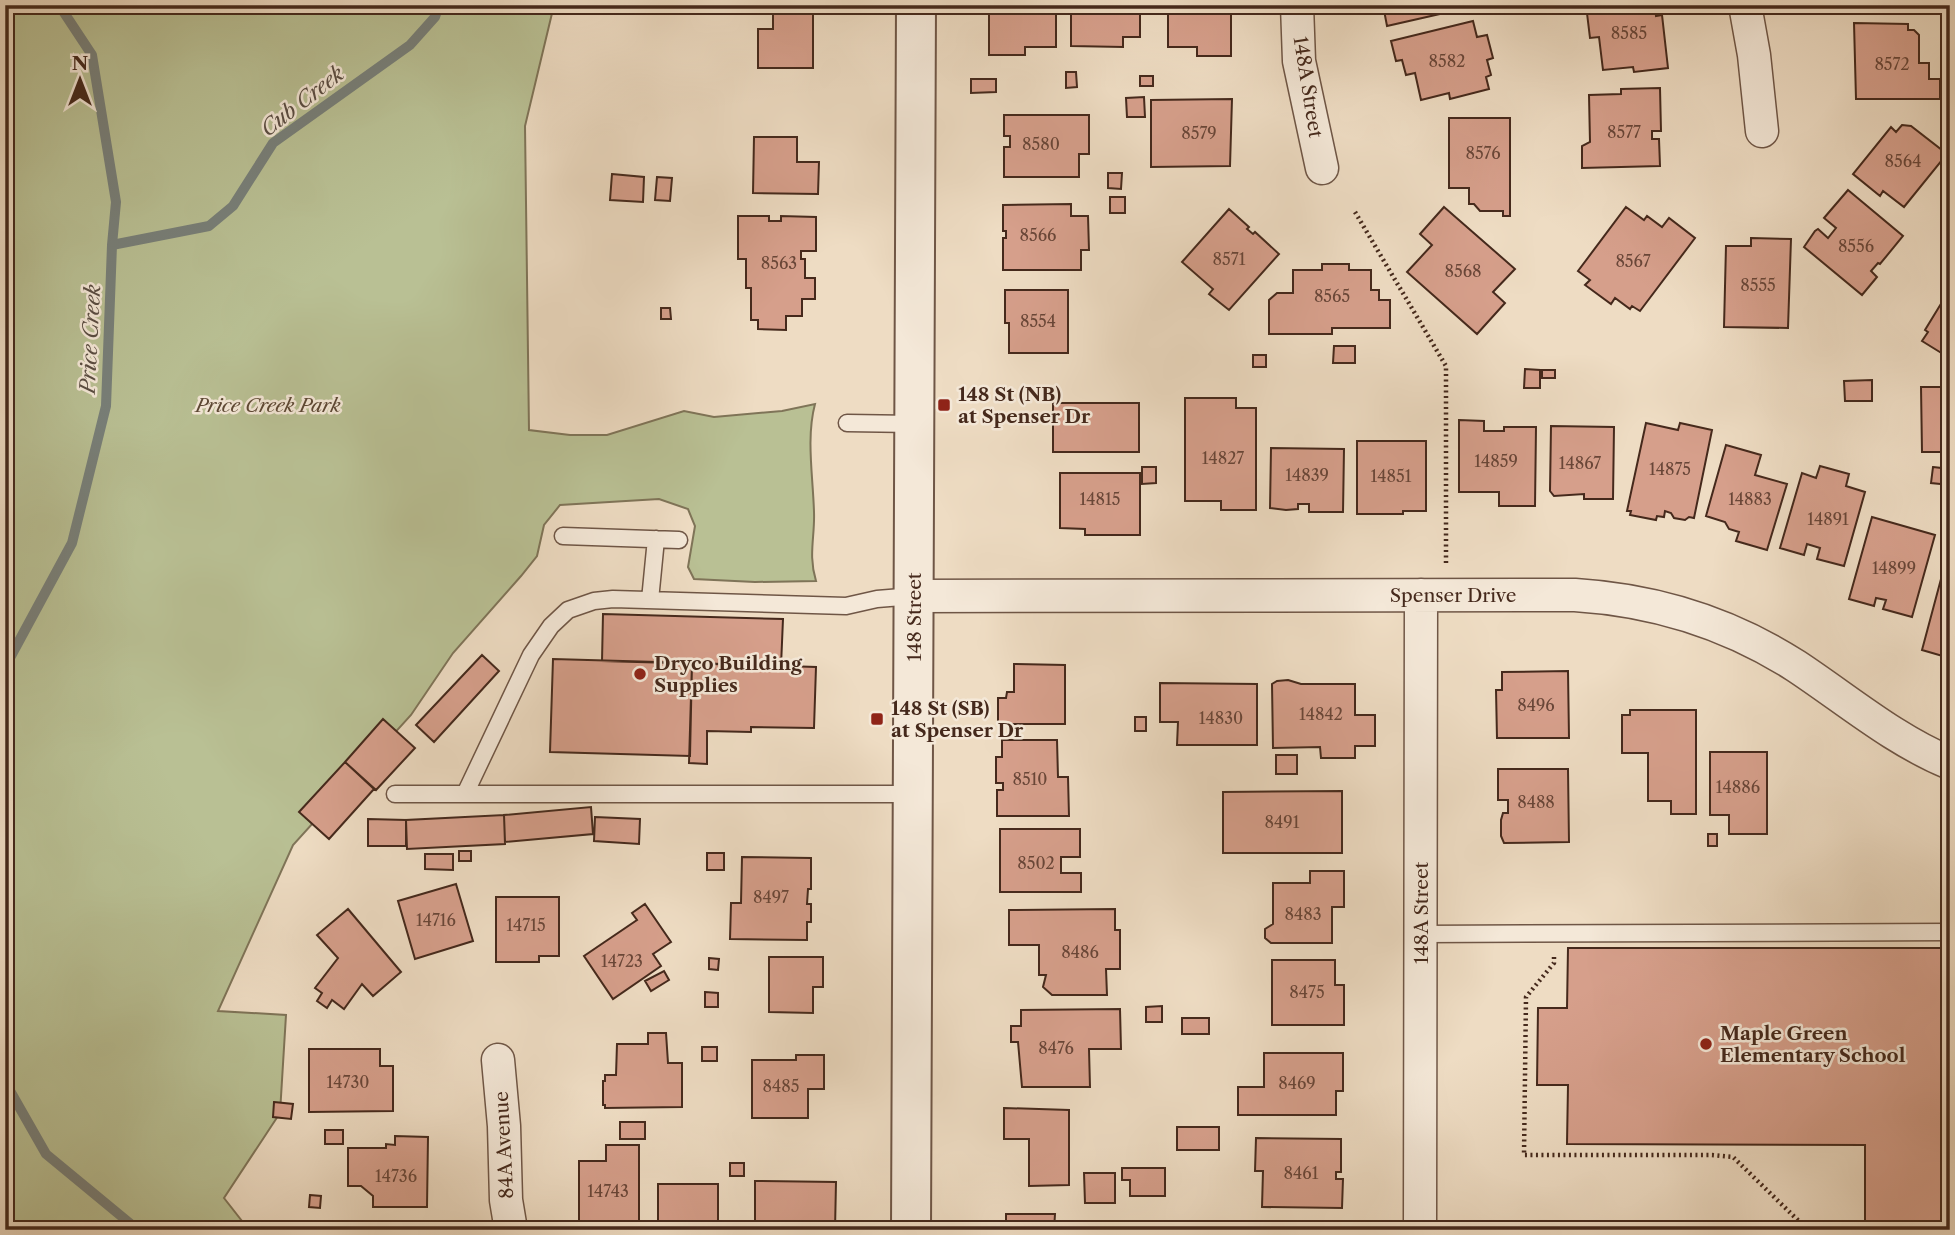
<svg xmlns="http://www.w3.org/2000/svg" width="1955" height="1235" font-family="'Libre Caslon Text',serif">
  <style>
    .green { fill: #b9c094; stroke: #7f7458; stroke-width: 2 }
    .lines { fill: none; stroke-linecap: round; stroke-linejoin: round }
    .stream { stroke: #78807a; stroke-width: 10 }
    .building { fill: #d69f8b; stroke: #45291c; stroke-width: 2 }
    .service-casing { stroke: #6f5646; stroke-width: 19 }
    .minor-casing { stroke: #6f5646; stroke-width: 35 }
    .tertiary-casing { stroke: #6f5646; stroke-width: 42 }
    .path { stroke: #45291c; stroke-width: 4.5; stroke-dasharray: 2 3.5; stroke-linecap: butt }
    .service { stroke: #f4e8d8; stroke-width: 16 }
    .minor { stroke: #f4e8d8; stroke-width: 32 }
    .tertiary { stroke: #f4e8d8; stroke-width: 38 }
    .poi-dot { fill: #8f2418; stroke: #f4e8d8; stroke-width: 2.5 }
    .labels { text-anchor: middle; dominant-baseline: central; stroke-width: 5; stroke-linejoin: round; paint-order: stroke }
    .number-label { font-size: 16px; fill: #694638 }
    .street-label { font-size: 19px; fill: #45291c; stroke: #f4e8d8 }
    .poi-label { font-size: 19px; font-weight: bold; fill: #45291c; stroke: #f4e8d8; text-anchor: start }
    .park-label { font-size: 19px; font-style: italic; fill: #5c4734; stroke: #f4e8d8 }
    .water-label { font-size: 21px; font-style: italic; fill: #5a4d43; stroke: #f4e8d8 }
  </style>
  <rect width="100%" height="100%" fill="#eedcc3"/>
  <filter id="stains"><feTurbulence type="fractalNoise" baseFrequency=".00286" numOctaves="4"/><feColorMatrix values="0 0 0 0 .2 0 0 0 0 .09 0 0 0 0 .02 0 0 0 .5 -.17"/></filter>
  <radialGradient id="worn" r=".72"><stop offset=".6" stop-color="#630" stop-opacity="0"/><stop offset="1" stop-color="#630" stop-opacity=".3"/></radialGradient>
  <path class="green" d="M5,5H554L525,126L529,430L570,435H607L684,411L714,417L782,411L815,404C806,438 813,476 814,512C815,537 808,555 816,581L755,582L694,579L688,567L695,526L688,509L659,499L560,505L544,525L537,556L521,576L453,653L411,715L293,845L218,1011L286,1015L280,1113L224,1198L249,1230H5Z"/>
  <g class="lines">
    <path class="stream" d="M112,245L209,226L233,206L273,143L410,45L435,17L439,5
      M5,667L72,543L106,406L112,245L116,202L92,55L59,5
      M5,1082L46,1154L138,1230"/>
  </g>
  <path class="building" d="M989,5H1056V47H1025V55H989Z
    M1071,5H1140V37H1123V47L1071,46Z
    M1168,5H1231V56H1197V47H1168Z
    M1383,5H1461L1462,9L1387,26Z
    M1586,5H1655L1656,16L1662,15L1668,68L1634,72L1633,67L1603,70L1599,37L1590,38Z
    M773,9H813V68H758V29H773Z
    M1473,21L1477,37L1487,35L1493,58L1487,60L1491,75L1486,77L1489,89L1450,99L1449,93L1421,100L1415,73L1406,75L1402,60L1396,61L1391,41Z
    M1854,23L1908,24V30H1914L1919,35V63H1929V79H1940V99H1856Z
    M1066,72H1076L1077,87L1066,88Z
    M1140,76H1153V86H1140Z
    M971,79H996V92L971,93Z
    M1660,88L1661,131H1652V139H1659L1660,166L1582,168V146L1590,142L1589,95L1621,94V89Z
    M1144,97L1145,117H1127L1126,98Z
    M1232,99L1230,166L1151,167V100Z
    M1004,115H1089V154H1079V177H1004V147H1010V136H1004Z
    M1449,118H1510V216H1503V211H1480L1474,204H1469V188H1449Z
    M1902,125L1911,126L1947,154L1904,207L1883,191L1880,196L1853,174L1891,127L1896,132Z
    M754,137H797V162H819L818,194L753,193Z
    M1108,173H1122L1121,189L1108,188Z
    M612,174L644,177L643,202L610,200Z
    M657,177L672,178L670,201L655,200Z
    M1848,190L1903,236L1880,264L1878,263L1871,271L1877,277L1862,295L1804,247L1815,231L1818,229L1828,238L1836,228L1824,218Z
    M1110,197H1125V213H1110Z
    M1071,204V216H1088L1089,250H1081V270H1003V238H1006V231H1003V205Z
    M1444,207L1515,269L1493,292L1505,303L1477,334L1407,272L1432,245L1420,234Z
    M1626,207L1644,220L1647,216L1662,227L1669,218L1695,238L1640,311L1632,306L1630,309L1615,298L1611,304L1585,285L1590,280L1578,271Z
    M1229,209L1249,227L1247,229L1253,234L1255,232L1279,254L1229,310L1209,294L1213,289L1182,262Z
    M738,216H769V221H781V216L816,217V251H801V259H805V278H815V299H802V316H786V330L758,329V320H751V288H746V259H738Z
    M1751,238L1791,239L1788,328L1724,327L1726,246H1751Z
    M1322,264H1349V270H1371V290H1379V300H1390V328H1332V334H1269V300L1277,293H1293V270H1322Z
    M1950,289V344L1943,354L1922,341L1928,332L1925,330Z
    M1005,290H1068V353H1009V323H1005Z
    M661,308H670L671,319H661Z
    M1334,346H1355V363H1333Z
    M1253,355H1266V367H1253Z
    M1525,369L1540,370V388H1524Z
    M1542,370H1555V378H1542Z
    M1872,380V401H1845L1844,381Z
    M1921,387H1950V452H1922Z
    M1185,398H1236V408H1256V510H1221V501H1185Z
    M1053,403H1139V452H1053Z
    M1459,420L1484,421V431H1504V427H1536L1535,506H1499V492H1459Z
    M1646,423L1678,430L1680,423L1712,430L1694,518L1689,517L1685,520L1674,518L1671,513L1665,511L1664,517L1657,516L1656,520L1630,515L1631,511H1627Z
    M1551,426L1614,427L1613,499H1584V494L1554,496L1550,491Z
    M1357,441H1426V511H1403V514H1357Z
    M1726,445L1761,455L1755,475L1787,484L1767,550L1736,541L1739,532L1729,529L1725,522L1706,516Z
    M1271,448L1344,449L1343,512H1309V504H1298V509L1286,510L1270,508Z
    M1820,466L1849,474L1846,486L1865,492L1844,566L1817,559L1820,548L1807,544L1804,555L1780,548L1802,473L1816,478Z
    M1142,467H1156V483L1142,484Z
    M1933,467L1950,469V485L1931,483Z
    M1060,473H1140V535H1085V529L1060,528Z
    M1872,517L1935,535L1912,617L1883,609L1886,600L1876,598L1874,606L1849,599Z
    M1941,579L1950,582V650L1948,649L1946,657L1922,650Z
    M603,614L783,619L781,666L602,661Z
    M482,655L499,671L434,742L416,725Z
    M553,659L692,663L690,756L550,752Z
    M692,663L816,667L814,728L751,727V732L707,731V764L689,763Z
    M1014,664L1065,665V724H998V698H1006L1007,692H1014Z
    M1568,671L1569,738H1497L1496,690H1502V672Z
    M1288,680L1301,684H1355V715H1375V746H1355V758H1321L1320,747L1273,748L1272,684L1277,681Z
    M1160,683L1257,684V745H1177L1178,722H1160Z
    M1630,710H1696V814H1671V801H1648V753H1622V715H1630Z
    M1135,717H1146V731H1135Z
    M383,719L415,748L376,790L345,762Z
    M1002,740H1057L1058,777H1068L1069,816H997V790H1003V783H996V757H1002Z
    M1710,752H1767V834H1729V815H1710Z
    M1276,755H1297V774H1276Z
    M345,762L374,789L329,839L299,812Z
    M1498,769H1568L1569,842L1504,843L1501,836V820L1503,813H1508V800H1498Z
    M1342,791V853H1223V792Z
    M591,807L593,834L505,842L504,815Z
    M504,815L505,844L407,849L406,820Z
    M595,817L640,819L639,844L594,841Z
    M368,819L406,820V846H368Z
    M1000,829H1080V857H1061V873H1081V892H1000Z
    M1708,834H1717V846H1708Z
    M459,851H471V861H459Z
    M707,853H724V870H707Z
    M425,854H453V870L425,869Z
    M742,857L811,858V889H808L807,904H811V922H807V940L730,939L731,903H741Z
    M1310,871H1344V907H1332V943H1271L1265,938V929L1273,924V883H1310Z
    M456,884L473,941L415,959L398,901Z
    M496,897H559V956H539V962H496Z
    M645,904L671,942L653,954L661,966L613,999L584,956L637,920L632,913Z
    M348,909L401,972L373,996L362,984L344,1009L332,1000L327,1008L317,1001L322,993L315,988L338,958L317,935Z
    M1115,909V930H1120V969H1106L1107,995H1052L1043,987L1046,975H1039V945H1009V910Z
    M1568,948H1950V1203H1947V1226H1865V1145L1567,1144L1568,1085H1537L1538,1008H1567Z
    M769,957H823V987H813V1013L769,1012Z
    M709,958L719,959L718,970L709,969Z
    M1272,960H1335V985H1344V1025H1272Z
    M664,971L669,980L651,991L645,981Z
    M705,992L718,993V1007H705Z
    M1162,1006V1022H1146V1007Z
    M1120,1009L1121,1049H1089L1090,1087H1022L1018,1042H1011V1026H1021V1010Z
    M1182,1018H1209V1034H1182Z
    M648,1033H666L668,1063H682V1107L605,1108V1105H603V1081H605V1075H616L617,1044H648Z
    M702,1047H717V1061H702Z
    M309,1049H380V1066H393V1111L309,1112Z
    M1264,1053H1343V1091H1336V1115H1238V1087H1264Z
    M796,1055H824V1089H808V1118H752V1060H796Z
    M274,1102L293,1104L291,1119L273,1117Z
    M1004,1108L1069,1110V1185L1029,1186V1139H1004Z
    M620,1122H645V1139H620Z
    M1177,1127H1219V1150H1177Z
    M325,1130H343V1144H325Z
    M395,1136L428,1137L427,1207H373V1196L361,1186H348V1148H386V1144L395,1145Z
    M1256,1138L1341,1139V1172H1336V1179H1343L1342,1208L1262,1207L1263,1171H1255Z
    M606,1145H639V1228H579V1161H606Z
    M730,1163H744V1176H730Z
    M1122,1168H1165V1196H1130V1180H1122Z
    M1084,1173H1115V1203H1085Z
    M755,1181L836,1182L835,1230H755Z
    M658,1184H718V1230H658Z
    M310,1195L321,1196L320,1208L309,1207Z
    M1006,1214H1055L1054,1230H1006Z
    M353,1221L430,1222V1230H353Z
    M1343,1222V1230H1269V1224Z"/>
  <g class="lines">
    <defs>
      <path id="service" d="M847,423L914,424
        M563,536L679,540
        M650,600L656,539
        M395,794H914
        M465,794L531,655L551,626L568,610L594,601L613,599L846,606L877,599L914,596
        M1422,934L1950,932"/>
      <path id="minor" d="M1297,5L1299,61L1322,168
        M1745,5L1754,55L1762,131
        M914,596L1575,595C1654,600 1729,623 1796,666C1846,699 1894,740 1950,763
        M498,1060L504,1126L506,1200L511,1230
        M1420,1230L1421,595"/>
      <path id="tertiary" d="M911,1230L916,5"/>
    </defs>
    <use href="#service" class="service-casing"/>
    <use href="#minor" class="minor-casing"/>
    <use href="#tertiary" class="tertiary-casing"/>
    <path class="path" d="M1355,212L1446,366V563
      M1554,957V963L1526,997L1524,1155H1712L1733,1157L1808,1230"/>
    <use href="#service" class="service"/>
    <use href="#minor" class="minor"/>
    <use href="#tertiary" class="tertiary"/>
  </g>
  <g class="poi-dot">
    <rect x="937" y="398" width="14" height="14" rx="3.5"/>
    <circle cx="640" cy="674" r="7"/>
    <rect x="870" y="712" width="14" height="14" rx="3.5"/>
    <circle cx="1706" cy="1044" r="7"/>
  </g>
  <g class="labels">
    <g class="number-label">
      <text x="1629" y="33">8585</text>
      <text x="1447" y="61">8582</text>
      <text x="1892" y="64">8572</text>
      <text x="1624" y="132">8577</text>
      <text x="1199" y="133">8579</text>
      <text x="1041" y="144">8580</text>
      <text x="1483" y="153">8576</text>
      <text x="1903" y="161">8564</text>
      <text x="1038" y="235">8566</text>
      <text x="1856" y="246">8556</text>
      <text x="1229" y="259">8571</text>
      <text x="1633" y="261">8567</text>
      <text x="779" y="263">8563</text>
      <text x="1463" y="271">8568</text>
      <text x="1758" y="285">8555</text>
      <text x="1332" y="296">8565</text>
      <text x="1038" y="321">8554</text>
      <text x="1223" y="458">14827</text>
      <text x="1496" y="461">14859</text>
      <text x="1580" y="463">14867</text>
      <text x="1670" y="469">14875</text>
      <text x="1307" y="475">14839</text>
      <text x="1391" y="476">14851</text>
      <text x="1100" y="499">14815</text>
      <text x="1750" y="499">14883</text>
      <text x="1828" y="519">14891</text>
      <text x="1894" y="568">14899</text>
      <text x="1536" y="705">8496</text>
      <text x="1321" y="714">14842</text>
      <text x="1221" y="718">14830</text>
      <text x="1030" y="779">8510</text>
      <text x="1738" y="787">14886</text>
      <text x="1536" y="802">8488</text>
      <text x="1282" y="822">8491</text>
      <text x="1036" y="863">8502</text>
      <text x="771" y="897">8497</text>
      <text x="1303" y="914">8483</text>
      <text x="436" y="920">14716</text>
      <text x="526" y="925">14715</text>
      <text x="1080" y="952">8486</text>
      <text x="622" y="961">14723</text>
      <text x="1307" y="992">8475</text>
      <text x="1056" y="1048">8476</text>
      <text x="348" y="1082">14730</text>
      <text x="1297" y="1083">8469</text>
      <text x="781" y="1086">8485</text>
      <text x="1301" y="1173">8461</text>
      <text x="396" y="1176">14736</text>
      <text x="608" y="1191">14743</text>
    </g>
    <g class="street-label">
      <text transform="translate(1308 87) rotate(81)">148A Street</text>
      <text x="1453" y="595">Spenser Drive</text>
      <text transform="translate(914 617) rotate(-90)">148 Street</text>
      <text transform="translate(1421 913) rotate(-90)">148A Street</text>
      <text transform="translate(504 1145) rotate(-93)">84A Avenue</text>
    </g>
    <g class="poi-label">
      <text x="958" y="394">148 St (NB)<tspan x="958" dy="22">at Spenser Dr</tspan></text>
      <text x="654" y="663">Dryco Building<tspan x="654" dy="22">Supplies</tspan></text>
      <text x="891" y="708">148 St (SB)<tspan x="891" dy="22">at Spenser Dr</tspan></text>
      <text x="1720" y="1033">Maple Green<tspan x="1720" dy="22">Elementary School</tspan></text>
    </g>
    <g class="park-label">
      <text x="268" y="405">Price Creek Park</text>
    </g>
    <g class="water-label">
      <text transform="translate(302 101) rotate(-38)">Cub Creek</text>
      <text transform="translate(90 339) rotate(-87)">Price Creek</text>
    </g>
  </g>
  <rect width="1955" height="1235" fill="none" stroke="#eedcc3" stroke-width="28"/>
  <rect x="7" y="7" width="1941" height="1221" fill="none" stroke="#45291c" stroke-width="3.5"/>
  <rect x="14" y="14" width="1927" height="1207" fill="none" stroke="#45291c" stroke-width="2"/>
  <g transform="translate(80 80)" stroke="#f4e8d8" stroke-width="5" paint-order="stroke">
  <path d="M0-5L12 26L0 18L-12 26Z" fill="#45291c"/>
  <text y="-10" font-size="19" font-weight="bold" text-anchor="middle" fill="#45291c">N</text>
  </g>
  <rect width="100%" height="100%" filter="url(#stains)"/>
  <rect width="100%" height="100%" fill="url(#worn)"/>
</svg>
